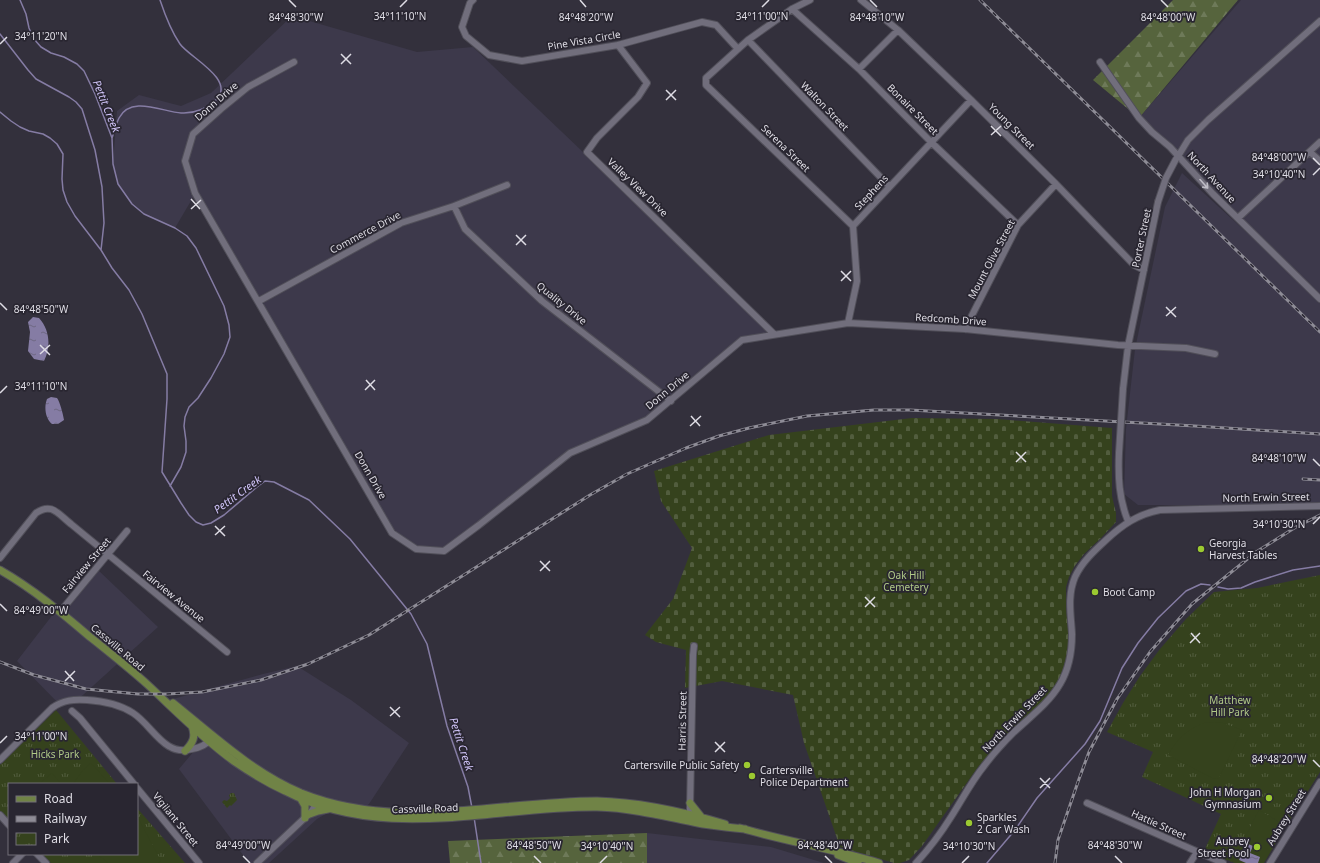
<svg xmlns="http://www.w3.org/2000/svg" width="1320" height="863" font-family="'Noto Sans',sans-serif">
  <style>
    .built { fill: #3d394b }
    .forest { fill: url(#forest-firs) }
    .cemetery { fill: url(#cemetery-stones) }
    .park { fill: url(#park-tufts) }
    .garden { fill: #35421d }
    .water { fill: url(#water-ripples) }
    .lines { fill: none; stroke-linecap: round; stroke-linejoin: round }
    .stream { stroke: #857ca4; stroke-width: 1.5 }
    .minor-casing { stroke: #514f59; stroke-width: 8 }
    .major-casing { stroke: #514f59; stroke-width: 9 }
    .minor { stroke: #716e7c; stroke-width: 6 }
    .major { stroke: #708346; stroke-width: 7 }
    .rail-casing { stroke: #8e8c96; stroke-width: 3 }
    .rail { stroke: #292631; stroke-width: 1.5; stroke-dasharray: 4.5; stroke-linecap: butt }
    .minor-bridge-casing { stroke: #514f59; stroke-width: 8; stroke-linecap: butt }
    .minor-bridge { stroke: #716e7c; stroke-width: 6 }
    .oneway { stroke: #bebcc6 }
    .ticks { fill: none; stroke: #dfdde5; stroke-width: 1.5 }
    .poi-dot { fill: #9cca31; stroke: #292631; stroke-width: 1.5 }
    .labels { text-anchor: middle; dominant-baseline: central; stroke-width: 3.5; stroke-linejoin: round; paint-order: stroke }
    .street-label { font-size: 10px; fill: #dfdde5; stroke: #292631 }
    .poi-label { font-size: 10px; fill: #dfdde5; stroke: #292631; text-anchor: start }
    .park-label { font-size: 10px; fill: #b0c987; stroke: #292631 }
    .water-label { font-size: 11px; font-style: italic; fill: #d0c4f8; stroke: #292631 }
    .ticks-label { font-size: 10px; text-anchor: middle; fill: #dfdde5; stroke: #292631; stroke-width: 3.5; stroke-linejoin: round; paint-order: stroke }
  </style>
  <defs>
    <pattern id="forest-firs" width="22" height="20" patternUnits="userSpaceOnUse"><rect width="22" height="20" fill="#56643d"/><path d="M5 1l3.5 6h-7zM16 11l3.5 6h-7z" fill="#6e7a59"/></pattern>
    <pattern id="cemetery-stones" width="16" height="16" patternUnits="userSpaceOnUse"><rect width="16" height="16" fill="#35421d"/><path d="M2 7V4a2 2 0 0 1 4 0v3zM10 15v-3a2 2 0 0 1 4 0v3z" fill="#525d3e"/></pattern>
    <pattern id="park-tufts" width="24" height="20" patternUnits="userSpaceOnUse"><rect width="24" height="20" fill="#35421d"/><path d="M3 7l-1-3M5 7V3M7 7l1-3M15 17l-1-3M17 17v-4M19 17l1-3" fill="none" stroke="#525d3e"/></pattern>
    <pattern id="water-ripples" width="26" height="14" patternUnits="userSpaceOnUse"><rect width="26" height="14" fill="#857ca4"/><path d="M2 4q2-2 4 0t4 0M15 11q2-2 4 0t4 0" fill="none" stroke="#6e6883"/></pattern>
  </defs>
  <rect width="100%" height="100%" fill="#33303c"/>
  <path class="built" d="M1241,0H1320V299L1139,118Z
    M292,16L417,52L473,47L584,153L770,335L745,339L647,420L570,453L444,551L416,549L392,533L195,194L175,228L144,214L132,204L118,184L113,164L117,111L139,95L181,106L211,93Z
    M1182,173L1320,300V505H1138L1124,494L1126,429L1135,349L1165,207Z
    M98,570L158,627L73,704L61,706L17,661L54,613Z
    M297,666L351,700L409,743L369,804L351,817L329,812L317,819L269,863H249L179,769L210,732L173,699L263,674Z
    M647,833L771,847L824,863H647Z"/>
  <path class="forest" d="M1173,0H1238L1139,118L1093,80Z
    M647,833V863H450L448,841Z"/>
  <path class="cemetery" d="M912,418L997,419L1112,428V496L1116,513V522L1101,538L1084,554L1074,567L1069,577L1066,587V608L1069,639L1067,654L1063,669L1059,679L1045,699L991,752L978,767L922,846L909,860L900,863H894L840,847L804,743L793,695L722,681L685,688L686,650L656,642L645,635L673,599L692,548L661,501L654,471L769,435Z"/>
  <path class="park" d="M1320,575V772L1286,826L1259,811L1232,862L1204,851L1221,814L1142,777L1153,752L1107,732L1123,703L1140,676L1160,649L1186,619L1214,592L1257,588Z
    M56,710L117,784H9V820L0,811V765Z
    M231,793H234L237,800L231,806L230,805L227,808L222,802L224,800L227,801L230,798L229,795Z
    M137,808L185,863H51L42,854H137Z"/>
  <path class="garden" d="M1207,722L1223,723L1242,730L1219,778L1214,779L1168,755C1179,737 1187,729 1207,722Z
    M91,763L110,784H73L83,770Z
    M52,773L61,784H39Z
    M1259,810L1286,826L1264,863H1235L1232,862Z
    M137,816L161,861L158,863H108L97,854H137Z"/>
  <path class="water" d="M33,317L39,318C50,330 51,347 44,361L34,359L28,351L30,332L28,322Z
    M51,397L57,398C60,402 63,414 64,420L58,424H52C45,418 44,407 47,399Z
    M1246,843L1253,846L1250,853L1260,857L1258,863H1246L1239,860Z"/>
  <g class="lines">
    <path class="stream" d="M20,0L26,14L29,28L33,38L41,47L51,53L64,57L77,64L84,71L95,94L112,138L113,164L118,184L132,204L144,214L175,228L187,236L196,248L224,306L229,325L230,337L224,354L211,378L198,398L189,407L185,417L184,426L186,441V452L181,467L170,486
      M0,34L28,70L36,79L69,97L76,102L82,109L95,150L102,187L104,223L101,250
      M0,112L11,121L20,127L29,131L43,134L50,138L57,144L63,154L62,179L63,190L67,202L75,216L101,250L112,268L129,290L142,314L167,374V399L162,472L181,503L189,515L196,522L203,525L211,523L224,515L257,487L265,481L274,482L309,500L350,539L411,614L427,644L447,726L468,787L472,808
      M112,138C114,132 116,124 119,118C131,95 163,112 181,113C194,114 208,108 217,99C235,79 189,57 180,44C171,31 165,15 160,0
      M1218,587L1228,589L1241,588L1255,582L1293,570L1320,566
      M474,817L481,863
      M987,863L1015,830L1037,798L1085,744L1100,721L1122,668L1138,643L1158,618L1186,591L1201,584L1210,585"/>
    <defs>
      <path id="minor" d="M473,0L470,3L462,27L466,36L489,55L522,61L618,45L702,22L716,25L738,49
        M810,0L792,9L748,40L706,78V85L853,226
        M861,0L898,30L971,100L1056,184L1134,265L1144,270
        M792,9L859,69L931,142L1018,225
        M748,40L889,186
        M618,45L647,83L638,97L597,138L587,152L774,334
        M294,62L248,87L221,109L193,134L185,161L195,193L392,533L416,549L444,551L479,525L570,453L647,420L742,340L848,323L965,329L1118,345L1186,348L1215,354
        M1100,62L1139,118L1152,132L1170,147L1213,194L1320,299
        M859,69L898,30
        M1310,152L1320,161
        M1177,158L1188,140L1208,120L1320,21
        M454,206L465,229L542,301L671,401
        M1238,218L1320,142
        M259,301L401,223L454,206L507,185
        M848,323L857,281L853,226L971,100
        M965,329L1018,225L1056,184
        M1123,389L1128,346L1158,202
        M1119,453C1118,477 1119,499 1128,521
        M0,558L36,513C52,502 58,514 71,524L227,652
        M60,612L127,531
        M72,711L80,718L134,784
        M0,760L52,708C63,700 74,699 87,700C103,701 119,704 133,713C153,726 164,757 192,749C199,748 206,745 211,739
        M137,788L199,863
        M1087,803L1223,863
        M0,815L9,825
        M689,819L690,809L693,655L694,646
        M37,854L46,863
        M13,863L22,854
        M257,863L311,812L319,800
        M916,863C929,849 941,833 951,817C962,800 971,782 984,766C993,754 1003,743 1014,732C1030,717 1049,703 1060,684C1069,669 1072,652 1072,634C1071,615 1067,596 1075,577C1082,562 1094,551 1106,540C1122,525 1138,514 1160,510L1320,506
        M1190,863L1197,852
        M1270,863L1320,782"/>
      <path id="major" d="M0,570C33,589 62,613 90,637C110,653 129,668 148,685C176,711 203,739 235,762C251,773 268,783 285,791C385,843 492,806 597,807C633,808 668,817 703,824C717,826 731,828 745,829
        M173,703C214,736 252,772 301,793C398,832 498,801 597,801C640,802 684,812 725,824
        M185,751C193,743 196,737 192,726
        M301,799L305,806V818
        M690,803L702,818
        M307,815L318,811L328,809
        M740,828C786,841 833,849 879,863
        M838,855L858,863"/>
    </defs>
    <use href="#minor" class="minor-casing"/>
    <use href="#major" class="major-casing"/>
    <use href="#minor" class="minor"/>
    <use href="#major" class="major"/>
    <defs>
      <path id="rail" d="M980,0L1320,332
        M1303,479L1320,480
        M0,662L34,675L86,689L138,694H167L202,692L261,680L308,664L369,635L590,495L627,474L686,448L719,436L749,428L807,416L874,410H910L1195,426L1320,434
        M1055,863L1058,840L1079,779L1089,752L1117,699L1150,652L1192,604L1256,552L1296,527L1320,515"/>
    </defs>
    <use href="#rail" class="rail-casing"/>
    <use href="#rail" class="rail"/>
    <defs>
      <path id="minor-bridge" d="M1158,202L1166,178L1176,159
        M1119,453L1123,389"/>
    </defs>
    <use href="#minor-bridge" class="minor-bridge-casing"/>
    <use href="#minor-bridge" class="minor-bridge"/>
  </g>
  <defs><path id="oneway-shaft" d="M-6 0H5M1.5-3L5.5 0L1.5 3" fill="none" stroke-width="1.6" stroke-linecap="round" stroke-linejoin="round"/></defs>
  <use class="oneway" href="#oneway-shaft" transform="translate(1204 184) rotate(48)"/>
  <path class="ticks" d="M289,0L296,7M580,0L586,7M870,0L877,7M1161,0L1168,7M400,7L407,0M762,7L769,0M0,44L7,37M341,54L351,64M341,64L351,54M666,90L676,100M666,100L676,90M991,126L1001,136M991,135L1001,126M1313,158L1320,165M1313,175L1320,168M191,199L200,209M191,209L201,200M516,235L526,245M516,245L526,235M841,271L851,281M841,281L851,271M0,303L7,310M1166,307L1176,317M1166,316L1176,307M40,345L50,355M40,354L50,345M366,380L375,390M365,390L375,380M0,393L7,386M691,416L700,426M690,426L701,416M1016,452L1026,462M1313,459L1320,466M1016,462L1026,452M1313,524L1320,517M215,526L225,536M215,535L225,526M540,561L550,571M540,571L550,561M865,597L875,607M0,604L7,611M865,607L875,597M1191,633L1200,643M1190,643L1200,633M65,671L74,681M65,681L75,671M390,707L400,717M390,716L400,707M715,742L725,752M0,743L7,736M715,752L725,742M1313,760L1320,767M1040,778L1050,788M1040,788L1050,778M243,856L250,863M534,856L541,863M825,856L832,863M1115,856L1122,863M600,863L607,856M962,863L969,856"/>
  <g class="poi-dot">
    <circle cx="1201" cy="549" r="4"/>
    <circle cx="1095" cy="592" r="4"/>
    <circle cx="747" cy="765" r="4"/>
    <circle cx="752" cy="776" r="4"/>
    <circle cx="1269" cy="798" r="4"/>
    <circle cx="969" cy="823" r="4"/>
    <circle cx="1257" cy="847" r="4"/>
  </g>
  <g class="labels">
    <g class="street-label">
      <text transform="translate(584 40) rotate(-10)">Pine Vista Circle</text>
      <text transform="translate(216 101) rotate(-41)">Donn Drive</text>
      <text transform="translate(825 106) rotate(46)">Walton Street</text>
      <text transform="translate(913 109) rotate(45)">Bonaire Street</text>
      <text transform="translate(1012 126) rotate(45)">Young Street</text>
      <text transform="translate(786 148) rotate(44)">Serena Street</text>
      <text transform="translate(1212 177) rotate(47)">North Avenue</text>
      <text transform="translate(638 187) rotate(44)">Valley View Drive</text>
      <text transform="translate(871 192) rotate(-47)">Stephens</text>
      <text transform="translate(365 232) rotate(-28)">Commerce Drive</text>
      <text transform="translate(1141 238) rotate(-78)">Porter Street</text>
      <text transform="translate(991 259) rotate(-62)">Mount Olive Street</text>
      <text transform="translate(562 303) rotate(39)">Quality Drive</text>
      <text transform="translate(951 319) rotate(4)">Redcomb Drive</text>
      <text transform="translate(667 390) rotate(-40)">Donn Drive</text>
      <text transform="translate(371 475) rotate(60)">Donn Drive</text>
      <text transform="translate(1266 497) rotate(-1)">North Erwin Street</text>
      <text transform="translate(86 565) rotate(-50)">Fairview Street</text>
      <text transform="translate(174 596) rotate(39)">Fairview Avenue</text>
      <text transform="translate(118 647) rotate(40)">Cassville Road</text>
      <text transform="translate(1014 719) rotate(-46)">North Erwin Street</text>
      <text transform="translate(682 721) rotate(-89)">Harris Street</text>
      <text transform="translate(425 808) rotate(-2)">Cassville Road</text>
      <text transform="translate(1286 817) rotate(-58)">Aubrey Street</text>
      <text transform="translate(176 819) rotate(51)">Vigilant Street</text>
      <text transform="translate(1159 824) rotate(24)">Hattie Street</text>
    </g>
    <g class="poi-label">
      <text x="1209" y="543">Georgia<tspan x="1209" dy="12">Harvest Tables</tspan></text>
      <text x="1103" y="592">Boot Camp</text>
      <text x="739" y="765" text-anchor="end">Cartersville Public Safety</text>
      <text x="760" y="770">Cartersville<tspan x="760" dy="12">Police Department</tspan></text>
      <text x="1261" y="792" text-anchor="end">John H Morgan<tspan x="1261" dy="12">Gymnasium</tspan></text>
      <text x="977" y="817">Sparkles<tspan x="977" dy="12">2 Car Wash</tspan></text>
      <text x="1249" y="841" text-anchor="end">Aubrey<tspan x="1249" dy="12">Street Pool</tspan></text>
    </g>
    <g class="park-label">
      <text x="906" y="575">Oak Hill<tspan x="906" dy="12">Cemetery</tspan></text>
      <text x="1230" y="700">Matthew<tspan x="1230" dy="12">Hill Park</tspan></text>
      <text x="55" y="754">Hicks Park</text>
    </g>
    <g class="water-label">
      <text transform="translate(107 106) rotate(68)">Pettit Creek</text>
      <text transform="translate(237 494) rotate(-36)">Pettit Creek</text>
      <text transform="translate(462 744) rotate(72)">Pettit Creek</text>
    </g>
  </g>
  <g class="ticks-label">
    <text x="400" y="20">34°11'10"N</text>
    <text x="762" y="20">34°11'00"N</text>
    <text x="296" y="21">84°48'30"W</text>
    <text x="586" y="21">84°48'20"W</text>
    <text x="877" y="21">84°48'10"W</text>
    <text x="1168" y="21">84°48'00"W</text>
    <text x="41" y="40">34°11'20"N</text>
    <text x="1279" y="161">84°48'00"W</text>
    <text x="1279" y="178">34°10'40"N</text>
    <text x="41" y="313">84°48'50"W</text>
    <text x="41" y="390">34°11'10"N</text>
    <text x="1279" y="462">84°48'10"W</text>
    <text x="1279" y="528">34°10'30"N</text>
    <text x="41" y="614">84°49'00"W</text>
    <text x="41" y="740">34°11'00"N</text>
    <text x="1279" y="763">84°48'20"W</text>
    <text x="243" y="849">84°49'00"W</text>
    <text x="534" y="849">84°48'50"W</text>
    <text x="825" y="849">84°48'40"W</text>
    <text x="1115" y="849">84°48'30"W</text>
    <text x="607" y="850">34°10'40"N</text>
    <text x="969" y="850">34°10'30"N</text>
  </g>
  <rect x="8" y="783" width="130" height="72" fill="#292631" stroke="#726f79"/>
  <rect x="16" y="796" width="20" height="6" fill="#708346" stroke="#726f79"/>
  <text x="44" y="803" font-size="12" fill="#dfdde5">Road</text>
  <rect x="16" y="816" width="20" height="6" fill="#8e8c96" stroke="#726f79"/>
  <text x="44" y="823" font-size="12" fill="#dfdde5">Railway</text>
  <rect x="16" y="833" width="20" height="12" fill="url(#park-tufts)" stroke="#726f79"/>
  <text x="44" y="843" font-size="12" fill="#dfdde5">Park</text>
</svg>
